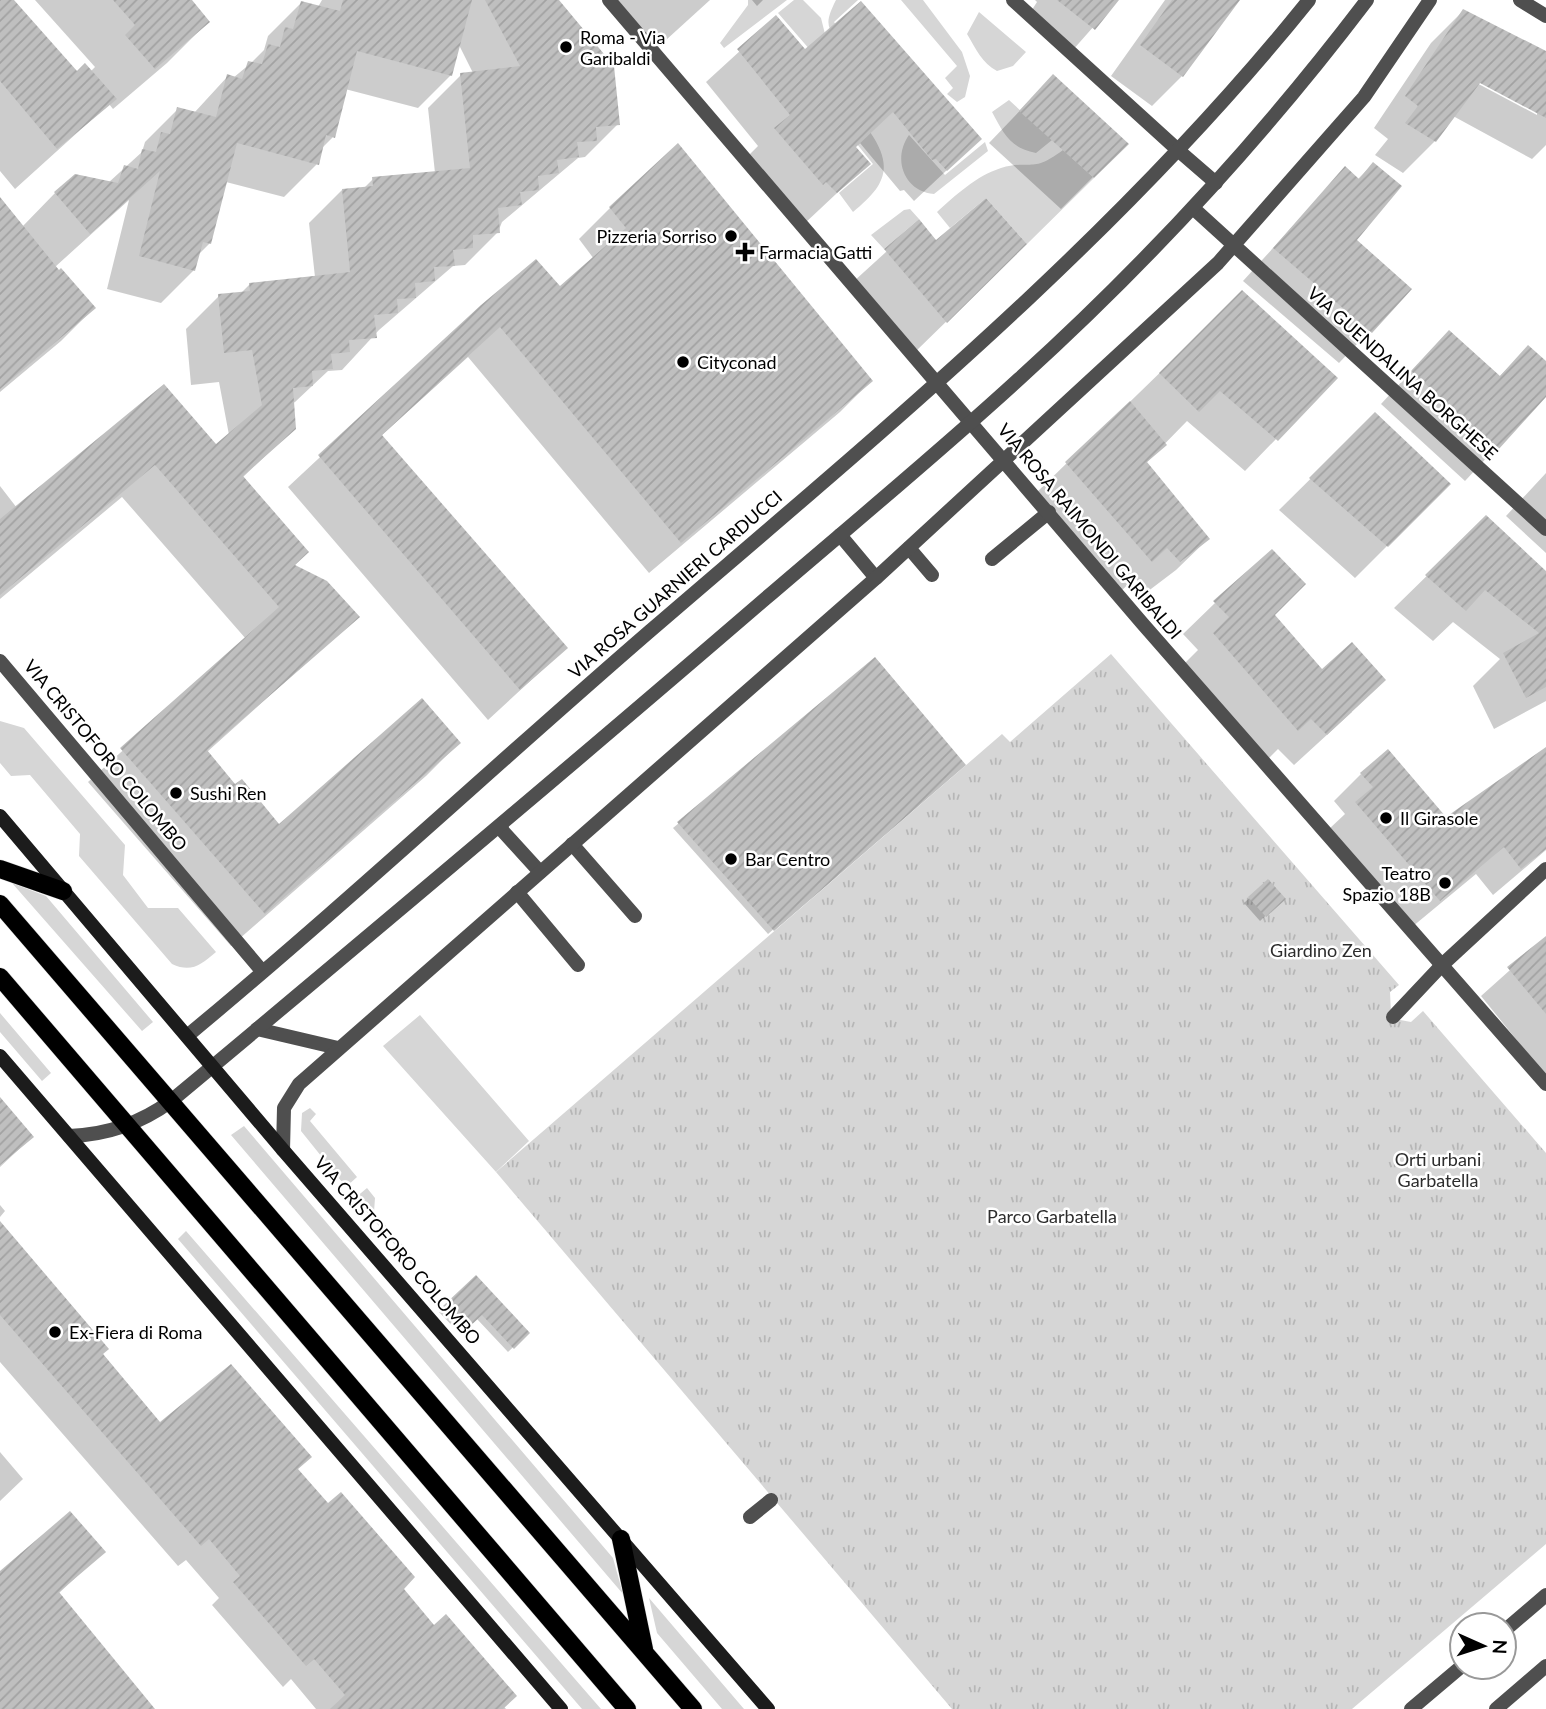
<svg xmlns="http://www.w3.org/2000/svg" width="1546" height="1709" font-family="Lato,sans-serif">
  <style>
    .green { fill: #d6d6d6 }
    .park { fill: url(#park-tufts) }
    .shadow { fill: #0003; fill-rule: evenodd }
    .building { fill: url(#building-hatch) }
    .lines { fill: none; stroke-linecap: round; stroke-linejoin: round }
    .primary-casing { stroke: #dbdbdb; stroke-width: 19 }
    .service { stroke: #4f4f4f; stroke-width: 14 }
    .minor { stroke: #4f4f4f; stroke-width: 14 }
    .tertiary { stroke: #4f4f4f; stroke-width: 14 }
    .secondary { stroke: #1c1c1c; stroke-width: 14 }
    .primary { stroke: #000; stroke-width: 18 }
    .poi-dot { fill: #000; stroke: #fff; stroke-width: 2.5 }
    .labels { text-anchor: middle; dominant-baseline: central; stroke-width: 5; stroke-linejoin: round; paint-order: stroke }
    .poi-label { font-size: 18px; fill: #000; stroke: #fff; text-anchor: start }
    .street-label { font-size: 18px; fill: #000; stroke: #fff }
    .park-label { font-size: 18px; fill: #2d2d2d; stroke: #fff }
  </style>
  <defs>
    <pattern id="park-tufts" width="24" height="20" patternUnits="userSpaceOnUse" patternTransform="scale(1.75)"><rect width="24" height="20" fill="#d6d6d6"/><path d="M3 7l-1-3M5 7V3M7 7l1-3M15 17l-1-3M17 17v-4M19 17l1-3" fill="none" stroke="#b6b6b6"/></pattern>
    <pattern id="building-hatch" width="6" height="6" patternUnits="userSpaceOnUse" patternTransform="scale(1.75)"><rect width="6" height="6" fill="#bfbfbf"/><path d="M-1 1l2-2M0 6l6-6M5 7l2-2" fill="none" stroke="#a2a2a2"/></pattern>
  </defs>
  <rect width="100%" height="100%" fill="#fff"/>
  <path class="green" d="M748,0H787L724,48L720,43L748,5Z
    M794,0H803L821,18L825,34L811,51L778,13Z
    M836,0H858L834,22L854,49C829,32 821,29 836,0Z
    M901,0H923L962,52L970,76L965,97L957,102L947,94L953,88L945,78L957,66Z
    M979,12L1026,52L1013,66L997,71C982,63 976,49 967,34Z
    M1009,100L1052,140L1036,153C1010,148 1004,134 992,112Z
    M844,128L870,132C895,168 884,187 853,212L839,193L873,164Z
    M909,135L945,175L985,142L988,151L934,194C904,191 892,159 909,135Z
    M1063,150L1094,178L1027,244L986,198L950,228L937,212C956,195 976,176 1001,168C1032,159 1031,174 1063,150Z
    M910,209L919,219L884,249L871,235L904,210Z
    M0,721L24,728L125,845L123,875L148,908H178L216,952C201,965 191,973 172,964L79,856L80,834L30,775L11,776L0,763Z
    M12,883L46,896L153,1022L142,1031Z
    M0,1013L51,1073L42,1081L0,1032Z
    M420,1015L529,1141L496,1172L383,1046Z
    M310,1108L316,1114L310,1121L357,1177L346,1187L301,1131L302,1113Z
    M244,1126L613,1558L623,1594L231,1135Z
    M367,1188L375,1198L374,1212L418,1263L414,1267L355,1198Z
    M186,1231L601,1709H582L178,1239Z
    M649,1598L744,1709H722L657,1633Z"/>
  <path class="park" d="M1111,654L1399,985L1390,992L1391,1013L1395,1019L1411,1022L1423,1011L1546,1153V1544L1352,1709H952L496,1172L1002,734L1010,742Z"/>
  <path class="shadow" d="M0,0H12L76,73L90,72L95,67L35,0H190L208,22L167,63L113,109L109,104L15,189L0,171Z
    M322,0H554L618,124L585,157L578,158L502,222L498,232L465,265L453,266L379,330L342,370L328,371L295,402L292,404L295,428L242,478L293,566L357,617L207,752L235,786L279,826L459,743L426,776L231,946L88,782L246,639L122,497L0,599V486L17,508L164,387L216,446L229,435L219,382L191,385L186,329L219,296L240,294L250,284L315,277L309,223L342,190L363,189L373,179L435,173L428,108L461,75L473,73L459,45L451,75L418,108L345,89L333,137L321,149L317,164L284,197L226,182L210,243L198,255L194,270L161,303L107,289L129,200L55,267L94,308L61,341L0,392V200L22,227L55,193L108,183L142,152L145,142L178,109L194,113L228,76L233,78L251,63L264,50L268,36L301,3L318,7Z
    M613,0H710L655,50Z
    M752,0H763L757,6Z
    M1035,0H1117L1072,51L1028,16L1037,2Z
    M1165,0H1235L1182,76L1152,106L1111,76Z
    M1463,11L1546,53V145L1532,159L1453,116L1435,141L1403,173L1375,155L1388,139L1374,128L1431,43ZM1473,77L1537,111V115L1471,80Z
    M776,18L805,51L980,139L914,201L904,190L900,191L860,143L854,148L868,164L804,224L743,161L758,146L706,82Z
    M1053,76L1126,144L1061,209L989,143Z
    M1373,164L1354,240L1409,289L1339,363L1243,281L1345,169L1357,180Z
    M610,208L871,381L840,412L649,573L468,357L381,436L566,648L488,720L288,487L482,306L560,289L594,259L579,239Z
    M919,222L936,242L993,276L914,353L853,282Z
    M1242,293L1335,378L1245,471L1187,421L1146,463L1208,539L1176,570L1147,592L1135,578L1120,592L1035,494Z
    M1528,348L1546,363V394L1465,481L1381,404L1418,364L1499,377Z
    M1375,415L1449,484L1355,578L1279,510Z
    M1546,473V553L1506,516Z
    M1486,518L1546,574V701L1494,729L1473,686L1500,659L1453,622L1433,641L1394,608Z
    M1215,603L1272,615L1352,712L1294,765L1278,749L1266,761L1182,666L1198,650L1183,634Z
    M875,660L959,769L768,934L673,828Z
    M1546,749V850L1493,895L1476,874L1412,927L1328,830L1345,814L1334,801L1361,774L1446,820Z
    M1268,881L1283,899L1260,921L1244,903Z
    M1546,938V1076L1481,996Z
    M0,1100L32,1137L0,1167Z
    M0,1205L5,1211L0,1217Z
    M0,1224L159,1425L296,1470L506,1709H316L291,1679L283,1687L212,1605L219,1598L186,1560L178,1566L0,1362Z
    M476,1277L528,1333L508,1352L477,1319L460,1334L439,1312Z
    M0,1452L23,1479L0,1501Z
    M103,1552L58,1594L153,1709H0V1573Z"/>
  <path class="building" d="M0,0H14L77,71L85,63L117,99L57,149L0,81Z
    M113,0H192L210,22L155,69L125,35L135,25Z
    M343,0H472L452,76L357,51L335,138L326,135L319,165L237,143L211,244L203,242L195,271L139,256L160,171L90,234L54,192L75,174L118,183L124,165L138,169L142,149L156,152L161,132L170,134L177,107L216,117L227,74L242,79L248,61L262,64L268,44L280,47L285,27L293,29L301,1L340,11Z
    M485,0H559L614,66L620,125L596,127L597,141L577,142L579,157L557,160L559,173L538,176L539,190L520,192L522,205L498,208L500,233L473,235V248L453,250L455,266L434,267L435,281L415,283L416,298L397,299L398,313L374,315L377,338L349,340L350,352L331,354L333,369L312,371L313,386L293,388L296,429L243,476L309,552L295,565L327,581L360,617L207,750L235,784L242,779L279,824L422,698L461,743L265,914L120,748L279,607L155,465L0,595V519L164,384L216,444L262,405L252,350L224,353L218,294L250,291L249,283L350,272L342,189L373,186L372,177L470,168L460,73L520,66Z
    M1057,0H1119L1095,30Z
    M1172,0H1240L1183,77L1140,45Z
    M861,1L982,139L947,171L936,159L932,160L893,112L856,147L871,164L837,193L826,182L823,185L774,128L790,115L737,49L776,15L805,49Z
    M1463,9L1546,51V118L1480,83L1436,142L1405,123L1418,106L1405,96Z
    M1053,74L1129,144L1094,178L1019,111Z
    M678,143L873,381L681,543L500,327L382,435L568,648L520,690L318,455L481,305L536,259L560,286L626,228L609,207Z
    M1373,162L1402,186L1357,240L1412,289L1372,333L1273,248L1345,166L1359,179Z
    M0,197L59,270L61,268L96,308L0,389Z
    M986,198L1027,244L947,323L884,249L919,219L936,240Z
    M1242,290L1338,378L1278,441L1220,391L1199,412L1159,373Z
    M1449,330L1500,376L1528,345L1546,361V397L1498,450L1411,371Z
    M1130,401L1167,445L1147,462L1210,539L1180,562L1167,548L1152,562L1065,462Z
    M1375,412L1451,484L1388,547L1309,478Z
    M1486,515L1546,571V687L1526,698L1503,653L1539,633L1485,590L1466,611L1425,575Z
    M1272,549L1306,584L1275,615L1322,669L1352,642L1386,680L1327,735L1311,719L1298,731L1213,633L1229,617L1213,601Z
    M875,657L966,765L774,931L677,822Z
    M1546,747V849L1521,869L1504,847L1440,901L1355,802L1373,787L1360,773L1388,749L1446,817Z
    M1268,879L1286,899L1266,917L1248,897Z
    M1546,936V1014L1507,967Z
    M0,1097L34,1137L0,1165Z
    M0,1221L109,1349L103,1354L160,1422L231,1364L312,1457L298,1469L328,1503L341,1492L415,1577L404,1589L434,1625L446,1614L517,1696L503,1709H330L345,1695L314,1659L306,1666L233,1582L240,1576L209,1539L201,1546L0,1315Z
    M476,1275L530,1333L514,1349L482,1315L466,1330L443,1306Z
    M70,1511L106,1552L59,1592L155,1709H0V1571Z"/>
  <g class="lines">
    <defs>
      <path id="primary" d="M0,869L63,891
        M0,904L693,1709
        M0,977L627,1709
        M621,1539L644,1649"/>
    </defs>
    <use href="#primary" class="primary-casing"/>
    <path class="service" d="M1013,0L1179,151
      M840,535L876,578
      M909,548L932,575
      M992,559L1049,512
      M500,828L540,872
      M572,844L635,916
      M517,892L578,965
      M1393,1017L1442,965
      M257,1029L338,1048
      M750,1517L771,1500"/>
    <path class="minor" d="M609,0L1142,623L1546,1084
      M1520,0L1546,16
      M1179,151L1216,183
      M1193,208L1546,529
      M0,661L262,971
      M1442,965L1546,869
      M187,1036C345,905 495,765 650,631C880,433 1118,238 1309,0
      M283,1150L284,1108L299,1084L876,578L1218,263L1364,97L1430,0
      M1504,1631L1546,1595
      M1411,1709L1462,1666
      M1496,1709L1546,1666"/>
    <path class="tertiary" d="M69,1136C106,1135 141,1123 171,1101C370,935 569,768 765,599C850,526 936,455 1019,379C1146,264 1263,137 1367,0"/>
    <path class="secondary" d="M0,816L283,1150L768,1709
      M0,1056L561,1709"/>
    <use href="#primary" class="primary"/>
  </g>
  <g class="poi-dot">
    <circle cx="566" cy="47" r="7"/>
    <circle cx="731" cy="236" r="7"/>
    <path d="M741.5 241.5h7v7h7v7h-7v7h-7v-7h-7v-7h7z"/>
    <circle cx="683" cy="362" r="7"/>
    <circle cx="176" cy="793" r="7"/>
    <circle cx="1386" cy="818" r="7"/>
    <circle cx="731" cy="859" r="7"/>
    <circle cx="1445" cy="883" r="7"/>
    <circle cx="55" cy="1332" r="7"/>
  </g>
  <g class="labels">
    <g class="poi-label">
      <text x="580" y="37">Roma - Via<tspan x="580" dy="21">Garibaldi</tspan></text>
      <text x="717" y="236" text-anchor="end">Pizzeria Sorriso</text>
      <text x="759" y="252">Farmacia Gatti</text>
      <text x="697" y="362">Cityconad</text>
      <text x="190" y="793">Sushi Ren</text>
      <text x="1400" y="818">Il Girasole</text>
      <text x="745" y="859">Bar Centro</text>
      <text x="1431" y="873" text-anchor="end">Teatro<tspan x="1431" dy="21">Spazio 18B</tspan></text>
      <text x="69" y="1332">Ex-Fiera di Roma</text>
    </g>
    <g class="street-label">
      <text transform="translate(1403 373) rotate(42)">VIA GUENDALINA BORGHESE</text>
      <text transform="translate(1090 531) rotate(50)">VIA ROSA RAIMONDI GARIBALDI</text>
      <text transform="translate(675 584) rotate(-41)">VIA ROSA GUARNIERI CARDUCCI</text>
      <text transform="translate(106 755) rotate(50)">VIA CRISTOFORO COLOMBO</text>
      <text transform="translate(398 1250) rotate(49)">VIA CRISTOFORO COLOMBO</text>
    </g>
    <g class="park-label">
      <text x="1321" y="950">Giardino Zen</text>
      <text x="1438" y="1159">Orti urbani<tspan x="1438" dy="21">Garbatella</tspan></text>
      <text x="1052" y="1216">Parco Garbatella</text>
    </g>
  </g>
  <g transform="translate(1483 1646) rotate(93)"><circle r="33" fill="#ffffff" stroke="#999999" stroke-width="2"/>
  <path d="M0-5L12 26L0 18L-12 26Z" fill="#000000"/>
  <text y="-10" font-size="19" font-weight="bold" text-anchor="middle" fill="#000000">N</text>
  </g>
</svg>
